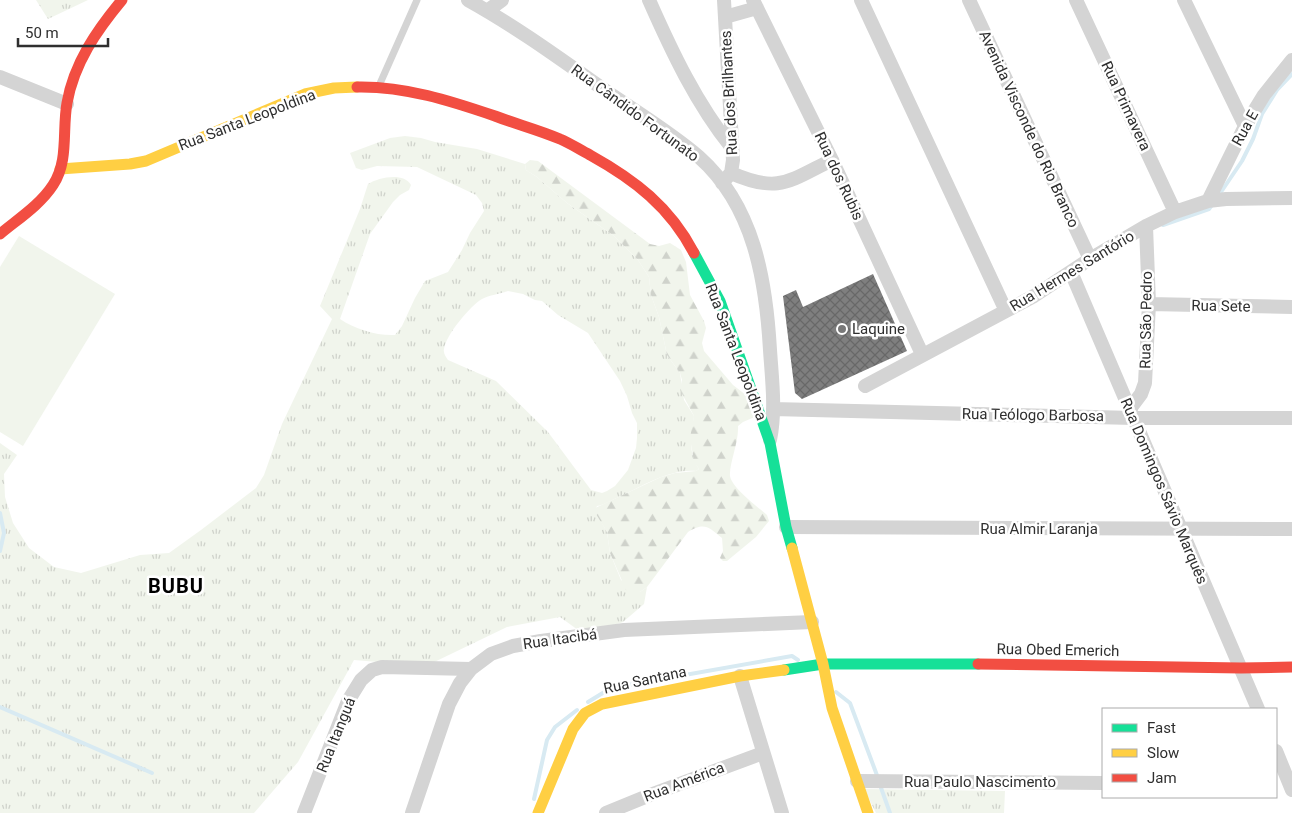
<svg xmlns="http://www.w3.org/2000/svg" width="1292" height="813" font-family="Roboto,sans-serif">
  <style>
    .grass { fill: url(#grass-tufts); fill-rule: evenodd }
    .forest { fill: url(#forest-firs) }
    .garden { fill: #f1f5ec }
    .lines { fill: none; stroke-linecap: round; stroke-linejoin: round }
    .stream { stroke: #d8eaf2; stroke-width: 4 }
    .building { fill: url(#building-cross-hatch) }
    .lane { stroke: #d4d4d4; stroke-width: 7 }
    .street { stroke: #d4d4d4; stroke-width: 14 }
    .fast { stroke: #16e098; stroke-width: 11 }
    .slow { stroke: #ffcf43; stroke-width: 11 }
    .jam { stroke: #f24e42; stroke-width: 11 }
    .poi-dot { fill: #787878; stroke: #fff; stroke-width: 2 }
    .labels { text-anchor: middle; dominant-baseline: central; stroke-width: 5; stroke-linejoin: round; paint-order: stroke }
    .street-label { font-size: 15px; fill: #2f2f2f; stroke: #fff }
    .poi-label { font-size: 15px; fill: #2f2f2f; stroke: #fff; text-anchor: start }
    .district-label { font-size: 20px; font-weight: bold; letter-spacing: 1px; fill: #000; stroke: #fff }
  </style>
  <defs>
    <pattern id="grass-tufts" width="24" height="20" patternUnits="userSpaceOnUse" patternTransform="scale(1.25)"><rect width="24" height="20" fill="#f1f5ec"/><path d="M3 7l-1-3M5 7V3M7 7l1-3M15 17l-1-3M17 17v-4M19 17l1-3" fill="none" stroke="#cfd2cb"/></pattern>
    <pattern id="forest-firs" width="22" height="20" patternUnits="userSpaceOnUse" patternTransform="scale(1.25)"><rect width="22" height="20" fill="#f1f5ec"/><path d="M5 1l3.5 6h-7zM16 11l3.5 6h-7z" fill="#cfd2cb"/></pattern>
    <pattern id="building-cross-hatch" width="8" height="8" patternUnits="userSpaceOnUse" patternTransform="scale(1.25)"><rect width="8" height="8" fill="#7f7f7f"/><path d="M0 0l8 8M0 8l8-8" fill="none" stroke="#686868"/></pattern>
  </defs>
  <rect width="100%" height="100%" fill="#fff"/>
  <path class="grass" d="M36,0H88L48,19Z
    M405,136L421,138L435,142L477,149L525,164L526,170L537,177L567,203L614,236L638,260L649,277L651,295L659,317L667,355L680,373L684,400L694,416C692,436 687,451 699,469L696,471C669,469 643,486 619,497C611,500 605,505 597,506L595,511L607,532L610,553L621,580L640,592L647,587L644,604L623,622L611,626L578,630L560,617L507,627L426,666L354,660L298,762L254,813H0V443L17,455L4,474L5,497L13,523L29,548L54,567L81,573L140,555L169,553L201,530L256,488L264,475L282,424L332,319L320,306L360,209L368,184C379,177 404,172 411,185L409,190L400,195L393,202L370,234L340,319C355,329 377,336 395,335L402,326L415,298L425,281L448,272L462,250L470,233L484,211L482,203L476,195L417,167L377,166L362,170L356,168L350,153L390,138ZM508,291L523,294L535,300L542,301L558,315L588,333L620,381L627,396L632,413L637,423V438L636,448L628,470L615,486L607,491L602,493L591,490L548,432L496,381L448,360C446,357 443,353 444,349C446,335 470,306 482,299C489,295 500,294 508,291Z
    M864,789L1005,791L1004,813H876Z"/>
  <path class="forest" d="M530,160L538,161L650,244L659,246L670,243L681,250L686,262L690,295L704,321L706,328L702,343L704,351L733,385L755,402L757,416L743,422L738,426C739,442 729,464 730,476C732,488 758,507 767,515L769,521L756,537L727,561H723L720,558L723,551L722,538C708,527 705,522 688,532L647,587L640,592L626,590L610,553L607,532L593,509L661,477L675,473L696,471L699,469L694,462L690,438L694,416L680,390L682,380L680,373L667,355L659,317L651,295L649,277L638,260L614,236L567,203L537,177L526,170L525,164Z"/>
  <path class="garden" d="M19,236L115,294L23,446L0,432V267Z"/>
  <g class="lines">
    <path class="stream" d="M1219,195L1242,161L1253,139L1262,114L1277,90L1292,74
      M1163,225L1209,209L1212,205
      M0,513L4,533L0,551
      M836,692L850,703L878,778
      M588,702L611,688L792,656L798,660
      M0,707L152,773
      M880,785L890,813
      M534,799L547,740L555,727L577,710"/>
  </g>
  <path class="building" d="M873,274L907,351L802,399L795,393L783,296L796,290L803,307Z"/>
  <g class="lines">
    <path class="lane" d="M378,88L417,0"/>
    <path class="street" d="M468,0C515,26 559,58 603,89C635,111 670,132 699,157C754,206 766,280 770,350C772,380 776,410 770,440
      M649,0C672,52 696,103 732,148
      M753,0L832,160L922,354
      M861,0L1006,311
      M969,0L1090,259
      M1076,0L1175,212
      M1184,0L1245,126
      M487,11L502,0
      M725,17L757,8
      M0,77L67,104
      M731,173C779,194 789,181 832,160
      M722,183L731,173L733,160L724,0
      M1208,201L1245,126L1264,95L1292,60
      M1071,272L1258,709
      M1149,304L1292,307
      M865,386L1034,296L1090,259L1146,226L1175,212L1208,201L1226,199L1292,198
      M773,409L1133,418H1292
      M1129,410L1141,394L1145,383L1149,304L1146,226
      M786,527L1292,529
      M740,676L782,813
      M1276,751L1292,790
      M857,781L1103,783
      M304,813L348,701L361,680L372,670L382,667L471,669
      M412,813L449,704L460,683L471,669L491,654L513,646L541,641L624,630L812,622
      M606,813L650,795L763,753"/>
    <path class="fast" d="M694,253L720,301L770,443L786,527L792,548
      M784,670L823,664H978"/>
    <path class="slow" d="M60,169L130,164L146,161L305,94L334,88L357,87
      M792,548L823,664L832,708L868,813
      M538,813L573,729L585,713L602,704L740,676L784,670"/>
    <path class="jam" d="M357,87C405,86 451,101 495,116C516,124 539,130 560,139C570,143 580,150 590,155C635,180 670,207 694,253
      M0,234C18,219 40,205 53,185C69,161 62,130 67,103C74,63 97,30 122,0
      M978,664L1241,668L1292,667"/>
  </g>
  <circle class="poi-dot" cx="842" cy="329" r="5"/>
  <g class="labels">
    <g class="street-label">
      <text transform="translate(729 93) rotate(-93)">Rua dos Brilhantes</text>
      <text transform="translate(1126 106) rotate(65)">Rua Primavera</text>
      <text transform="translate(635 113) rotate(36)">Rua Cândido Fortunato</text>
      <text transform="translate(247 120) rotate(-21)">Rua Santa Leopoldina</text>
      <text transform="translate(1245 128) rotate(-61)">Rua E</text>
      <text transform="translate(1029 129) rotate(65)">Avenida Visconde do Rio Branco</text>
      <text transform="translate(839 176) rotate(65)">Rua dos Rubis</text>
      <text transform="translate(1072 271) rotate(-31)">Rua Hermes Santório</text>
      <text transform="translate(1221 306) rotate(1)">Rua Sete</text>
      <text transform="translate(1146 320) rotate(-89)">Rua São Pedro</text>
      <text transform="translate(736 352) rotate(69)">Rua Santa Leopoldina</text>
      <text transform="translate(1033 415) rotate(1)">Rua Teólogo Barbosa</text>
      <text transform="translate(1164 491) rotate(67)">Rua Domingos Sávio Marquês</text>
      <text x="1039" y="529">Rua Almir Laranja</text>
      <text transform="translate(560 639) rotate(-8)">Rua Itacibá</text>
      <text transform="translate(1058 650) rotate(1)">Rua Obed Emerich</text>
      <text transform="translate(645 680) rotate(-12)">Rua Santana</text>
      <text transform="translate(336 735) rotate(-68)">Rua Itanguá</text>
      <text transform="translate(684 782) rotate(-21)">Rua América</text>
      <text x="980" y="782">Rua Paulo Nascimento</text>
    </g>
    <g class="poi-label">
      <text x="852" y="329">Laquine</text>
    </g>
    <g class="district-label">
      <text x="176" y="586">BUBU</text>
    </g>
  </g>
  <rect x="1102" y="708" width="175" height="90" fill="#ffffff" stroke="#acacac"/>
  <rect x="1112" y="724" width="25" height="8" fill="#16e098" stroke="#acacac"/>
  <text x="1147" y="733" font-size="15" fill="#2f2f2f">Fast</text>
  <rect x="1112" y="749" width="25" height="8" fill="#ffcf43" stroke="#acacac"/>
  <text x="1147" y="758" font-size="15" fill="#2f2f2f">Slow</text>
  <rect x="1112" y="774" width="25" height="8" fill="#f24e42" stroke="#acacac"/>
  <text x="1147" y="783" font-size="15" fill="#2f2f2f">Jam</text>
  <path d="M18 38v8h90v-8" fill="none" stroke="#2f2f2f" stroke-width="2.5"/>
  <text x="25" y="38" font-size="15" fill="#2f2f2f" stroke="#ffffff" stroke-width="4" paint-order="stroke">50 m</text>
</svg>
